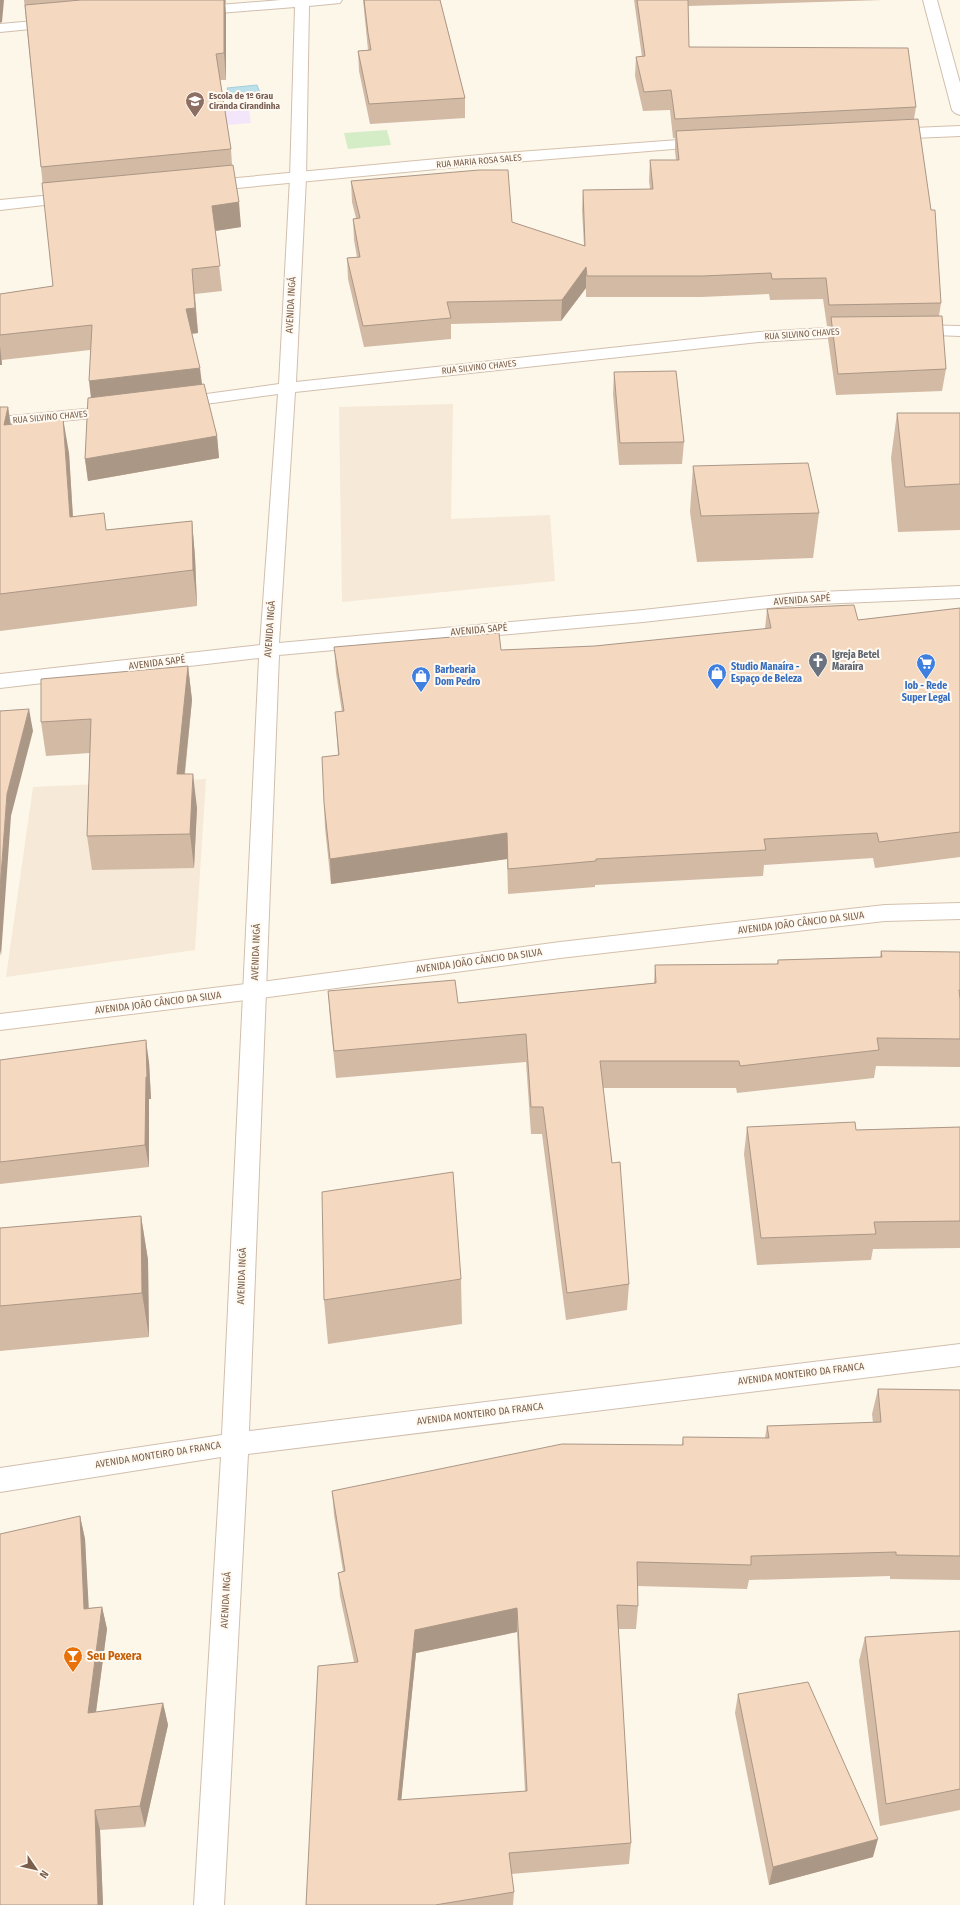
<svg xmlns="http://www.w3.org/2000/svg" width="960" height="1905" font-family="'Fira Sans Condensed',sans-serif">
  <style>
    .residential { fill: #f6e9d7 }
    .education { fill: #f4e6fa }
    .green { fill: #d4edc6 }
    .water { fill: #bce0e9; stroke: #a2cfdb }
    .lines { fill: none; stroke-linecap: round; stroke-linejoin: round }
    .minor-casing { stroke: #d1bfae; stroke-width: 2 }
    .secondary-casing { stroke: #d4c0ab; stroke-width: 2 }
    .minor { fill: #fff; fill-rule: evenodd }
    .secondary { fill: #fff; fill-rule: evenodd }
    .wall { fill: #d2baa5; fill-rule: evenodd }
    .shaded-wall { fill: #ab9786 }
    .building { fill: #f4d8c0; stroke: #ab9786; fill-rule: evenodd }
    .labels { text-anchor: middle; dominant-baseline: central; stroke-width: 4; stroke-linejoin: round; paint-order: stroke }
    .far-education-label { font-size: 9px; font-weight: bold; fill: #785e54; stroke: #fffaf1; text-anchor: start }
    .far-street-label { font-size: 9px; fill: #7a5e4b; stroke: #fffaf1 }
    .street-label { font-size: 10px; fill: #7a5e4b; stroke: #fffaf1 }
    .worship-label { font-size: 10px; font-weight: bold; fill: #5b616d; stroke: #fffaf1; text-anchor: start }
    .shop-label { font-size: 10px; font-weight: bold; fill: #366cbe; stroke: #fffaf1; text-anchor: start }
    .near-food-label { font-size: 12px; font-weight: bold; fill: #c56008; stroke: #fffaf1; text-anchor: start }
  </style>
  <rect width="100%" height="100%" fill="#fdf7ea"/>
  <path class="residential" d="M453,404L451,519L550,515L555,581L342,602L339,407Z
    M206,779L195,950L6,977L33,787Z"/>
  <path class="education" d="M248,104L251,123L141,132L138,113Z"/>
  <path class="green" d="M387,130L391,145L348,149L344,133Z"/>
  <path class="water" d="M257,85L261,95L231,98L227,88Z"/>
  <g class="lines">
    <defs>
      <path id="minor" d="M281,0H342L340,3L309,6L306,178L296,382L759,332L859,326L865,327L867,331L865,335L859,336L759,342L295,392L279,643L643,610L796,593L960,586V598L796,605L643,622L279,655L249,1431L960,1344V1366L248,1454L224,1905H194L221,1457L0,1492V1468L222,1435L259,658L0,688V674L260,645L278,394L177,408L171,407L168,403L171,399L177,398L279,384L290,178L295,7L195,15L190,14L188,11L190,8L195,7Z
        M923,0H937L960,83V115L955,113L952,110Z
        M57,19L62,20L64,23L62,26L0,32V24Z
        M913,325L960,326V336L907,334L905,330L907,326Z
        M117,406L123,407L126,411L123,415L0,427V417Z"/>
      <path id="secondary" d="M960,126V136L889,139L884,137L881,134L884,131L889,129Z
        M705,138L710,140L713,143L710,146L490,164L205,191L199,189L197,186L199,183L205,181L490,154Z
        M74,193L80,195L82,198L80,201L0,210V200Z
        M960,903V919L885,921L560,958L254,999L0,1030V1014L254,983L560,942L885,905Z"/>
    </defs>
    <use href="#minor" class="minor-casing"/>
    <use href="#secondary" class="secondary-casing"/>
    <use href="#minor" class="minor"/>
    <use href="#secondary" class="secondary"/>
  </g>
  <path class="wall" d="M24,0H226V3L225,4L226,15V80H220L231,149L232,165L241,227L215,231L222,291L195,294L198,333L192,334L202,384L217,436L219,458L88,481L85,459L91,398L90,350L2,360V365H0V294L53,286Z
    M363,0H440L465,98V118L370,124L359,71L358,51L368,50Z
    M634,0H883L688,6L689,47L916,107L914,119L941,303L939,316L946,369L942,391L836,395L828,339L830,326H827L823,299L770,300L769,294L701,297H586V288L561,321L451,324V339L364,347L348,279L347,258L357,257L354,240L353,219L356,218L352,202L351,181L512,222L584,246L582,210L583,190L650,189L649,181L650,160H676L675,151V138H673L670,110L643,111L635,76L636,57H642Z
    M614,372L684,442L682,464L619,465L613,394Z
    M0,407H8L11,424L69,453L73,516L106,530L192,521L195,557L197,606L0,631Z
    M897,413H960V530L898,532L891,458Z
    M693,466L819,513L813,558L697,562L690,512Z
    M960,608V857L875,868L873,858L764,865L763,876L595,885V887L508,894L507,859L331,884L325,828L324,803L338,755L335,712H342L336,673L334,647L501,650L595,646L765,629L767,609L858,620Z
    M188,666L192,700L185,774L197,808L194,868L92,870L87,836L90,753L46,756L41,722Z
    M881,951L960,952V1067L876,1066L874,1078L737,1093L736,1088H603L612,1163L629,1284L627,1310L566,1320L542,1134H531L526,1062L336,1078L330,1019L328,991L458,1003L654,983L655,965L777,964L778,960L880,957Z
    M0,1060L149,1062L151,1099H149V1167L0,1184Z
    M747,1127L856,1130L960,1127V1248L873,1249L871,1260L757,1265L744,1154Z
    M141,1216L148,1260L149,1337L0,1351V1228Z
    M461,1279L462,1324L328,1344L324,1300Z
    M878,1389L960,1390V1580L890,1579V1576L749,1580L747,1589L637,1586L638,1606L636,1629H618L631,1843L629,1864L511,1874L514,1892L513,1905H306L354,1662L340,1596L338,1573L343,1571L334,1515L332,1491L682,1445L683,1437L765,1438L767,1426L873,1423L872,1414ZM517,1632L525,1792L401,1800L416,1653Z
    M80,1516L85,1539L88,1608L102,1607L107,1629L96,1712L163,1703L168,1725L145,1827L100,1830L103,1905H0Z
    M960,1631V1810L880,1826L859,1661L865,1637Z
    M738,1694L873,1857L769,1885L735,1713Z"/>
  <path class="shaded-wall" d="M0,0H4L2,22L0,23Z
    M224,0H225L226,15V80L224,53Z
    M239,202L241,227L215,231L212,206Z
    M586,267V288L561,321L562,300Z
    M192,269L198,333L188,334L186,309Z
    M0,346L2,365H0Z
    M200,368L203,393L92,407L89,381Z
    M8,407L13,442L4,425Z
    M63,418L69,453L75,553L70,517Z
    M217,436L219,458L88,481L85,459Z
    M192,521L195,557L197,606L193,570Z
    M188,666L192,700L181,808L177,774Z
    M29,709L33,731L11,816L1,956L0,950V889L7,794Z
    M193,774L197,808L194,868L190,834Z
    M507,833V859L331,884L330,859Z
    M146,1040L149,1062L151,1099H149V1167L145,1145Z
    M141,1216L148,1260L149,1337L142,1293Z
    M80,1516L85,1539L90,1630L84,1609Z
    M102,1607L107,1629L93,1734L88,1713Z
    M517,1608V1632L416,1653L399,1823L398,1800L415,1630Z
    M163,1703L168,1725L145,1827L140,1806Z
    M95,1810L100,1830L103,1905H98Z
    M878,1839L873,1857L769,1885L773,1867Z"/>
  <path class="building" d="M81,0H224V53L216,54L231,149L41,167L25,5Z
    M364,0H440L465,98L369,104L358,51L371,50L368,33Z
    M637,0H688L689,47L908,48L916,107L675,119L671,90L644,92L636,57L645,56Z
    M918,119L931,210H935L941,303L829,305L826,278L772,279L771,273L703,276H587L586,267L562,300L447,302L451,318L363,326L347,258L360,257L353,219L360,218L351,181L479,170H508L512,222L585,246L583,190L653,189L650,160H679L676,131Z
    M233,165L239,202L212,206L220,266L192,269L195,308L186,309L200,368L89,381L92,325L0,335V294L53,286L42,183Z
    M942,316L946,369L838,374L831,317Z
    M676,371L684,442L620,443L614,372Z
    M204,384L217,436L85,459L88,398Z
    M0,407H8L4,425L63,418L70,517L104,513L106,530L192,521L193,570L0,594Z
    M897,413H960V484L905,487Z
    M808,463L819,513L701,516L693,466Z
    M854,605L858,620L960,608V832L879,842L877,833L764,839L766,850L596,859V861L508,869L507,833L330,859L324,803L322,757L339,755L335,712L344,711L334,647L499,633L501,650L595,646L771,628L767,609Z
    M188,666L177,774H193L190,834L87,836L91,719L41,722V679Z
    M29,709L7,794L0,889V711Z
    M881,951L960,952V990H959L960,999V1039L877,1038L879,1050L740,1066L739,1061H600L612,1163L620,1162L629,1284L567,1293L543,1107H531L526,1034L334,1051L328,991L455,980L458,1003L656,983L655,965L778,964V960L882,957Z
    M146,1040L147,1077H146L145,1145L0,1162V1060Z
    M855,1122L856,1130L960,1127V1221L874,1222L876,1234L761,1238L747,1127Z
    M453,1172L461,1279L324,1300L322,1192Z
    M141,1216L142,1293L0,1306V1228Z
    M878,1389L960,1390V1556L896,1555V1552L751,1556V1565L637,1562L638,1606L617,1605L631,1843L509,1853L514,1892L435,1905H306L318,1666L358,1662L338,1573L345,1571L332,1491L562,1444L683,1445V1437L769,1438L767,1426L881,1422ZM517,1608L527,1791L398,1800L415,1630Z
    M80,1516L84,1609L102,1607L88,1713L163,1703L140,1806L95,1810L98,1905H0V1534Z
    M960,1631V1789L886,1804L865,1637Z
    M808,1682L878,1839L773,1867L738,1694Z"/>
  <defs>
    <symbol id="school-pin" viewBox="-11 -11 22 30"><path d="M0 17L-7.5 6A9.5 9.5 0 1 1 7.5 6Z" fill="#8d6e63" stroke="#fffaf1"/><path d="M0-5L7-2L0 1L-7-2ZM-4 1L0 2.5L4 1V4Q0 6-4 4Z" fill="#fff"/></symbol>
    <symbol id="church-pin" viewBox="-11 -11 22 30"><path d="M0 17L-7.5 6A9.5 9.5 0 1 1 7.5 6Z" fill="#6b7280" stroke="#fffaf1"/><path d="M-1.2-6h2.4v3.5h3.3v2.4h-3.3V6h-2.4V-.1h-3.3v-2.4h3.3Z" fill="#fff"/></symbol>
    <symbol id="supermarket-pin" viewBox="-11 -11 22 30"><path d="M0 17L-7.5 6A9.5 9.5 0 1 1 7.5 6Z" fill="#3f7fe0" stroke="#fffaf1"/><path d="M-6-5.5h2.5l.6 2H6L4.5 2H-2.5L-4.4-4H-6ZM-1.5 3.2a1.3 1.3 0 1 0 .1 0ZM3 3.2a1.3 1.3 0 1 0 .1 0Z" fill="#fff"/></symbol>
    <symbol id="shop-pin" viewBox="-11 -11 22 30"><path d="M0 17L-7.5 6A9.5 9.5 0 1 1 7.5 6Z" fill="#3f7fe0" stroke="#fffaf1"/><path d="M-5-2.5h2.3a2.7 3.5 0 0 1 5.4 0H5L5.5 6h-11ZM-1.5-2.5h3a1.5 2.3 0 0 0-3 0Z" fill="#fff"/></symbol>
    <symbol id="bar-pin" viewBox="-11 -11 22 30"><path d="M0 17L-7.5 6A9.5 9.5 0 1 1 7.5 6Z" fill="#e8710a" stroke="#fffaf1"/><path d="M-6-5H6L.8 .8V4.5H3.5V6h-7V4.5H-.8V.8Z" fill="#fff"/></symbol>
  </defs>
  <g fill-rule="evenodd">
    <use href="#school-pin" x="184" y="90" width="22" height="30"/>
    <use href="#church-pin" x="807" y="650" width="22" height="30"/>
    <use href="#supermarket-pin" x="915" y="652" width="22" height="30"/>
    <use href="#shop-pin" x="706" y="662" width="22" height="30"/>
    <use href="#shop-pin" x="410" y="665" width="22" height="30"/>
    <use href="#bar-pin" x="62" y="1645" width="22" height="30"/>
  </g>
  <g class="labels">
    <g class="far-education-label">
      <text x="209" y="96">Escola de 1º Grau<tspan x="209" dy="10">Ciranda Cirandinha</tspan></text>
    </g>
    <g class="far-street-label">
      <text transform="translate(479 161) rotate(-5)">RUA MARIA ROSA SALES</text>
      <text transform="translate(802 334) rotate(-4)">RUA SILVINO CHAVES</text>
      <text transform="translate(479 367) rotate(-6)">RUA SILVINO CHAVES</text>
      <text transform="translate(50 417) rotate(-5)">RUA SILVINO CHAVES</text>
    </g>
    <g class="street-label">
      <text transform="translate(291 305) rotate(-87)">AVENIDA INGÁ</text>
      <text transform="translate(802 600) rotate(-4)">AVENIDA SAPÉ</text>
      <text transform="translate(270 629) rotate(-86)">AVENIDA INGÁ</text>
      <text transform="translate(479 630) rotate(-5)">AVENIDA SAPÉ</text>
      <text transform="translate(157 663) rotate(-7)">AVENIDA SAPÉ</text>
      <text transform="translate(801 923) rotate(-7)">AVENIDA JOÃO CÂNCIO DA SILVA</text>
      <text transform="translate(256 952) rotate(-88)">AVENIDA INGÁ</text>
      <text transform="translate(479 961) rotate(-8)">AVENIDA JOÃO CÂNCIO DA SILVA</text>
      <text transform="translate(158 1003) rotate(-7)">AVENIDA JOÃO CÂNCIO DA SILVA</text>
      <text transform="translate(242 1276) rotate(-88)">AVENIDA INGÁ</text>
      <text transform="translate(801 1374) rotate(-7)">AVENIDA MONTEIRO DA FRANCA</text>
      <text transform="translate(480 1414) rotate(-7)">AVENIDA MONTEIRO DA FRANCA</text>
      <text transform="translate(158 1455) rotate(-9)">AVENIDA MONTEIRO DA FRANCA</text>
      <text transform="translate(226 1600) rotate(-87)">AVENIDA INGÁ</text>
    </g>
    <g class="worship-label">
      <text x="832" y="655">Igreja Betel<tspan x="832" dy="12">Maraíra</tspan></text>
    </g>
    <g class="shop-label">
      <text x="731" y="667">Studio Manaíra -<tspan x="731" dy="12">Espaço de Beleza</tspan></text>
      <text x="435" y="670">Barbearia<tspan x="435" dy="12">Dom Pedro</tspan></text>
      <text x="926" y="686" text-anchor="middle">Iob - Rede<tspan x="926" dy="12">Super Legal</tspan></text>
    </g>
    <g class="near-food-label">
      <text x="87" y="1656">Seu Pexera</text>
    </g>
  </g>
  <g transform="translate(36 1869) rotate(124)" stroke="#fffaf1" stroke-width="3" paint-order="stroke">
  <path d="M0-3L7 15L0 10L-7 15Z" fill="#7a5e4b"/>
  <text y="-6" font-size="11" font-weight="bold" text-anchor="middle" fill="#7a5e4b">N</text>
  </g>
</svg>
